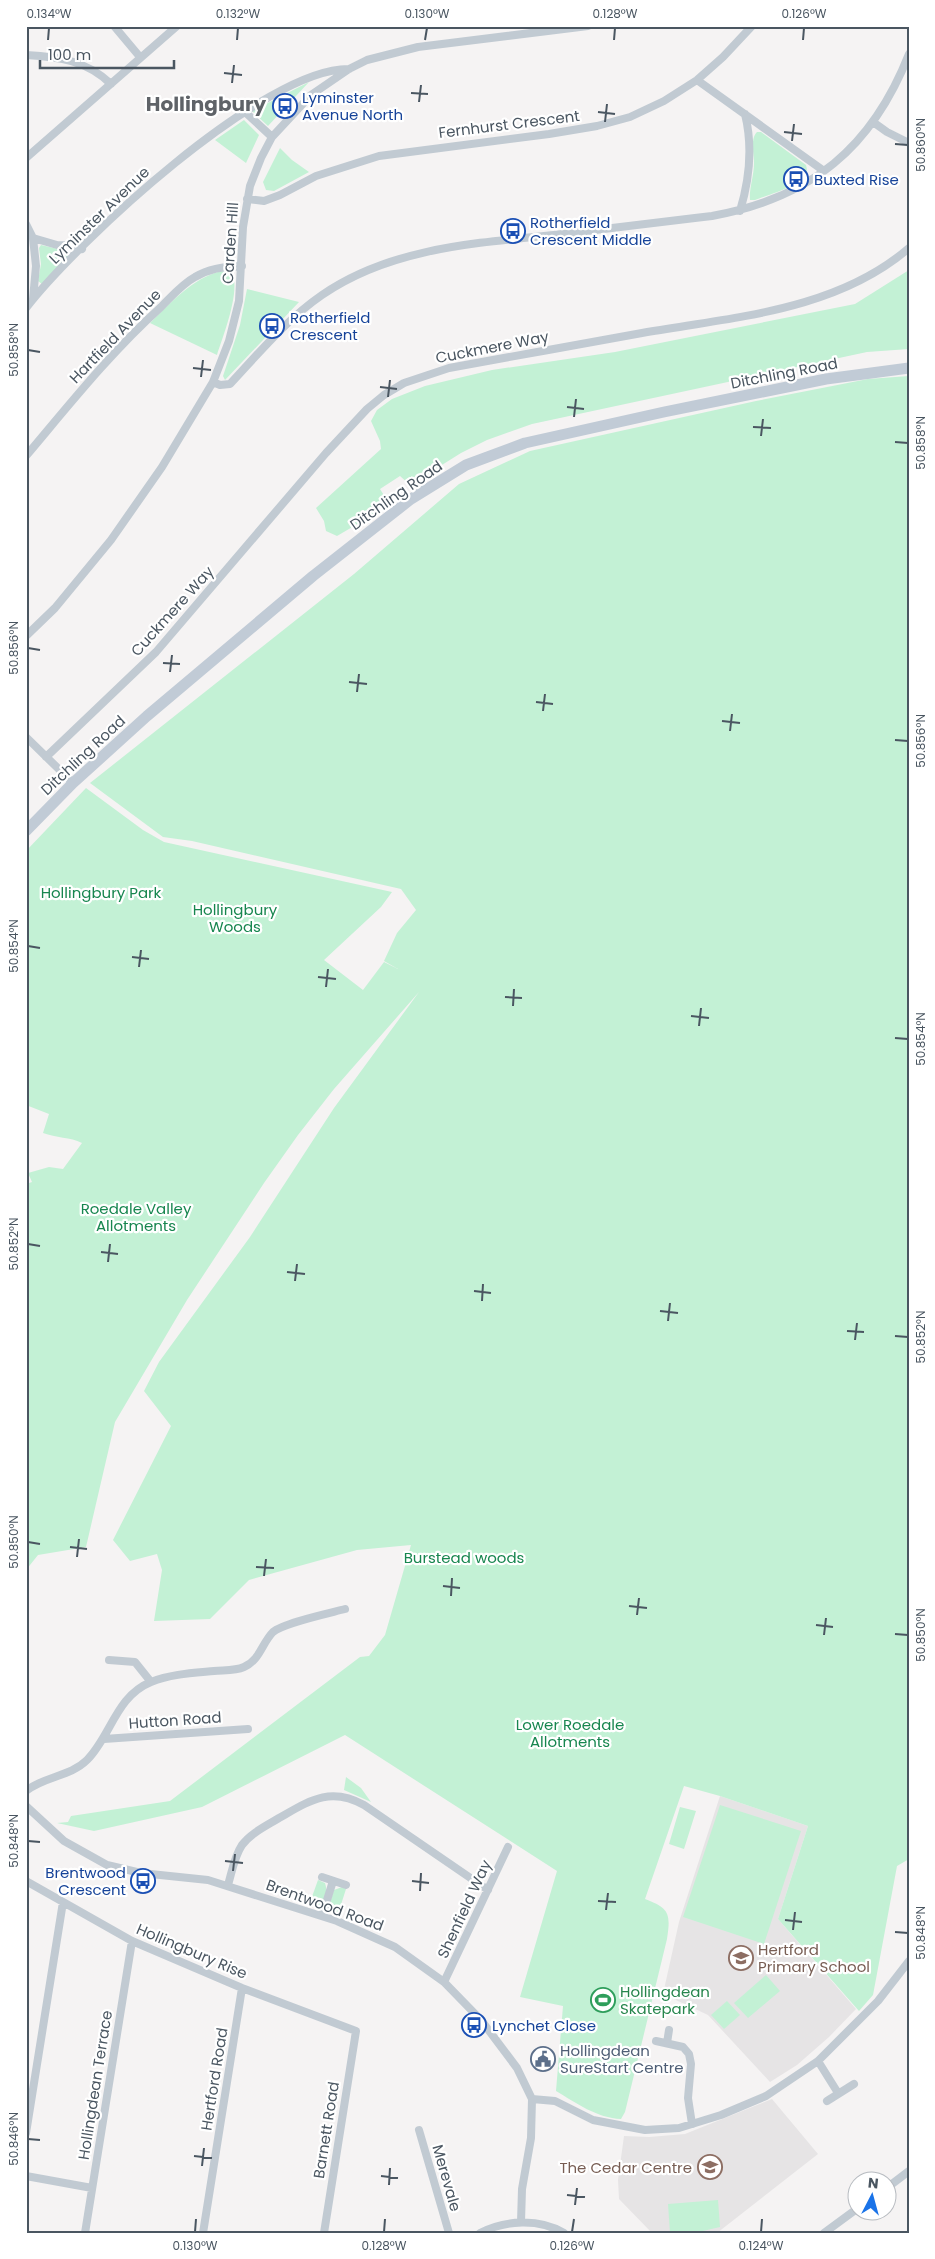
<svg xmlns="http://www.w3.org/2000/svg" width="935" height="2259" font-family="Poppins,sans-serif">
  <style>
    .education { fill: #e6e4e5 }
    .green { fill: #c3f1d5 }
    .lines { fill: none; stroke-linecap: round; stroke-linejoin: round }
    .street { stroke: #c1cad2; stroke-width: 8 }
    .secondary { stroke: #c1cbd6; stroke-width: 11 }
    .ticks { fill: none; stroke: #4a5661; stroke-width: 2 }
    .labels { text-anchor: middle; dominant-baseline: central; stroke-width: 4.5; stroke-linejoin: round; paint-order: stroke }
    .transit-label { font-size: 15px; fill: #164399; stroke: #fff; text-anchor: start }
    .street-label { font-size: 15px; fill: #4a5661; stroke: #fff }
    .park-label { font-size: 15px; fill: #17864f; stroke: #fff }
    .education-label { font-size: 15px; fill: #785e54; stroke: #fff; text-anchor: start }
    .leisure-label { font-size: 15px; fill: #27864d; stroke: #fff; text-anchor: start }
    .service-label { font-size: 15px; fill: #4e5e75; stroke: #fff; text-anchor: start }
    .district-label { font-size: 20px; font-weight: bold; fill: #5f6368; stroke: #fff }
    .neatline { fill: none; stroke: #4a5661; stroke-width: 2 }
    .ticks-label { font-size: 12px; text-anchor: middle; fill: #4a5661 }
  </style>
  <rect width="100%" height="100%" fill="#f5f3f3"/>
  <path class="education" d="M720,1796L808,1826L778,1919L856,2009L829,2037L797,2065L770,2082L708,2015L663,1994L679,1922Z
    M772,2099L818,2154L717,2233H652L619,2199L618,2180L624,2136L649,2137L685,2134Z"/>
  <path class="green" d="M309,82L268,126L252,111Z
    M244,120L259,135L246,163L215,140Z
    M757,132H761L806,165C807,169 808,173 805,176C796,187 768,195 755,200H750C749,188 754,176 754,163C754,154 750,139 757,132Z
    M280,148L292,160L309,172L274,191L266,190L263,182Z
    M41,245L67,251L69,256L42,284L38,281L41,264L39,248Z
    M909,270V349L867,352L532,424L487,440L461,453L410,485L400,476L380,489L390,505L337,536L326,531L324,521L316,508L381,449L380,441L371,421L377,410L392,399L425,386L492,370L615,352L855,304Z
    M221,271L232,273C241,291 223,336 217,355L150,323C172,302 191,279 221,271Z
    M247,289L299,302L225,380L223,376L240,325Z
    M909,376V1859L897,1866L873,1995L859,2011L778,1919L808,1826L720,1796L684,1786L645,1899C669,1908 671,1913 667,1939L625,2112L621,2119C597,2118 576,2103 556,2091L563,2006L520,1997L557,1871L345,1735L202,1807L94,1831L57,1823L68,1822L71,1816L170,1801L360,1657L369,1656L385,1635L411,1545L357,1550L249,1580L210,1619L154,1621L162,1570L157,1554L130,1561L113,1540L171,1426L144,1391L159,1362L250,1237L334,1108L419,992L334,1089L298,1135L264,1183L187,1300L115,1422L86,1547L38,1555L26,1570V1184L32,1182L28,1173L49,1167L63,1169L82,1143C70,1137 56,1138 43,1133L49,1114L26,1105V851L86,788L143,830L164,842L392,892L381,907L324,960L363,990L384,962L398,969L384,961L397,933L416,910L401,889L192,841L163,837L90,783L354,574L459,484L530,451L756,401L868,379Z
    M346,1777L361,1788L371,1802L344,1790Z
    M720,1805L801,1831L764,1944L683,1917Z
    M680,1807L696,1811L684,1849L669,1844Z
    M318,1880L325,1883C328,1891 325,1902 318,1907L309,1905Z
    M342,1887L346,1889L338,1914L331,1912L329,1905L334,1890Z
    M766,1975L780,1991L748,2018L734,2003Z
    M727,2001L740,2015L724,2029L711,2015Z
    M718,2200L720,2227L694,2233H670L668,2204Z"/>
  <g class="lines">
    <path class="street" d="M114,26L140,57
      M26,55C59,57 86,60 111,84
      M697,80L824,171
      M244,111L272,137
      M873,122L887,132L909,143
      M26,158L177,26
      M247,199L264,201L280,195L316,176L379,156L549,134L597,126L630,117L664,101L697,80L723,57L752,26
      M740,211C750,178 753,147 745,114
      M26,224L33,238L36,266L33,299
      M33,238L57,245L78,246L82,249
      M26,308C78,241 264,68 349,69
      M213,382L220,385L230,384C259,353 287,319 322,295C390,248 475,243 554,235C606,229 659,222 712,216C811,198 872,148 909,54
      M26,456C69,405 111,352 161,307C172,296 182,284 195,277C210,268 225,266 242,266
      M26,636L55,608L111,540L162,467L213,382L229,341L239,301L243,227L250,186L261,158L272,137L311,95L349,69L367,60L418,47L588,26
      M26,737L73,783
      M46,757L156,652L326,453L367,409L384,395L404,383L449,368C513,357 578,344 642,333C733,317 836,311 909,248
      M109,1660L135,1662L151,1682
      M104,1739L248,1729
      M26,1791C44,1776 70,1777 87,1760C111,1736 116,1696 151,1682C171,1674 193,1673 214,1671C224,1670 235,1671 244,1667C260,1660 262,1643 273,1632C283,1623 330,1613 345,1609
      M26,1806L64,1841L107,1865L141,1873L208,1880L337,1921L395,1947L444,1982L481,2020L517,2068L532,2099L531,2138L522,2189L521,2222
      M322,1877L346,1885
      M26,1881L132,1941L242,1988L356,2031L324,2233
      M228,1885C232,1872 234,1857 242,1845C251,1833 266,1826 279,1818C309,1801 330,1786 364,1805L488,1890
      M322,1916L333,1881
      M444,1982L508,1847
      M656,2041L683,2047L689,2054L691,2064L688,2098L692,2124
      M667,2043L669,2030
      M818,2061L838,2093
      M532,2099L555,2101L593,2120L645,2130L679,2128L721,2115L766,2096L818,2061L878,2001L909,1961
      M827,2101L854,2084
      M419,2130L449,2233
      M26,2133L63,1902
      M26,2176L92,2188
      M888,2187L909,2171
      M85,2233L132,1941
      M203,2233L242,1988
      M480,2233C505,2220 539,2218 564,2233
      M824,2233L858,2208"/>
    <path class="secondary" d="M26,831L73,783L147,716L313,576L411,499L466,465L525,443L664,412L826,379L909,368"/>
  </g>
  <path class="ticks" d="M48,40L49,28M237,40L238,28M425,40L427,28M614,40L615,28M803,40L804,28M224,73L242,75M232,83L234,65M411,93L428,94M419,102L421,85M598,112L615,114M605,122L607,104M784,132L802,134M792,141L794,124M895,144L908,145M28,350L40,352M193,368L211,370M201,377L203,360M380,387L397,389M388,397L390,380M567,407L584,409M574,417L576,399M753,427L771,428M761,436L763,419M895,442L908,443M28,648L40,650M163,663L180,664M170,672L172,655M349,682L367,684M357,692L359,674M536,702L553,704M543,711L545,694M722,721L740,723M730,731L732,714M895,740L908,741M28,946L40,948M132,957L149,959M139,967L141,950M318,977L336,979M326,987L328,969M505,997L522,998M513,1006L514,989M691,1016L709,1018M699,1026L701,1008M895,1038L908,1039M28,1244L40,1246M101,1252L118,1254M108,1262L110,1244M287,1272L305,1274M295,1281L297,1264M474,1291L491,1293M482,1301L483,1284M660,1311L678,1313M668,1321L670,1303M847,1331L864,1332M895,1336L908,1337M855,1340L857,1323M28,1542L40,1544M70,1547L87,1549M77,1557L79,1539M256,1567L274,1568M264,1576L266,1559M443,1586L460,1588M451,1596L452,1578M629,1606L647,1608M637,1615L639,1598M816,1625L833,1627M895,1634L908,1635M824,1635L826,1618M28,1841L40,1842M225,1861L243,1863M233,1871L235,1854M412,1881L429,1883M420,1891L421,1873M598,1901L616,1902M606,1910L608,1893M785,1920L802,1922M793,1930L795,1912M895,1932L908,1933M28,2139L40,2140M194,2156L212,2158M202,2166L204,2148M381,2176L398,2178M389,2185L390,2168M567,2195L585,2197M575,2205L577,2188M195,2232L196,2219M384,2232L385,2219M572,2232L574,2219M761,2232L762,2219"/>
  <defs>
    <symbol id="bus-ring" viewBox="-11 -11 22 22"><circle r="9.5" fill="#fff" stroke="#1a4fb4" stroke-width="1.5"/><path d="M-5-6H5V4H4V6H2V4H-2V6H-4V4H-5ZM-3.5-4V0h7V-4ZM-3.5 1.2v1.5H-2V1.2ZM2 1.2v1.5H3.5V1.2Z" fill="#1a4fb4"/></symbol>
    <symbol id="school-ring" viewBox="-11 -11 22 22"><circle r="9.5" fill="#fff" stroke="#8d6e63" stroke-width="1.5"/><path d="M0-5L7-2L0 1L-7-2ZM-4 1L0 2.5L4 1V4Q0 6-4 4Z" fill="#8d6e63"/></symbol>
    <symbol id="stadium-ring" viewBox="-11 -11 22 22"><circle r="9.5" fill="#fff" stroke="#2e9e5b" stroke-width="1.5"/><path d="M0-5a6.5 5 0 1 0 0 10a6.5 5 0 1 0 0-10ZM-3.5-1.8h7v3.6h-7Z" fill="#2e9e5b"/></symbol>
    <symbol id="civic-ring" viewBox="-11 -11 22 22"><circle r="9.5" fill="#fff" stroke="#5c6f8a" stroke-width="1.5"/><path d="M-.6-6.5H3V-4.5H.6V-3L4-1V1h2V6H-6V1h2V-1L-.6-3ZM-1.2 2.5V6h2.4V2.5Z" fill="#5c6f8a"/></symbol>
  </defs>
  <g fill-rule="evenodd">
    <use href="#bus-ring" x="271" y="92" width="28" height="28"/>
    <use href="#bus-ring" x="782" y="165" width="28" height="28"/>
    <use href="#bus-ring" x="499" y="217" width="28" height="28"/>
    <use href="#bus-ring" x="258" y="312" width="28" height="28"/>
    <use href="#bus-ring" x="129" y="1867" width="28" height="28"/>
    <use href="#school-ring" x="727" y="1944" width="28" height="28"/>
    <use href="#stadium-ring" x="589" y="1986" width="28" height="28"/>
    <use href="#bus-ring" x="460" y="2011" width="28" height="28"/>
    <use href="#civic-ring" x="529" y="2045" width="28" height="28"/>
    <use href="#school-ring" x="696" y="2153" width="28" height="28"/>
  </g>
  <g class="labels">
    <g class="transit-label">
      <text x="302" y="97">Lyminster<tspan x="302" dy="17">Avenue North</tspan></text>
      <text x="814" y="179">Buxted Rise</text>
      <text x="530" y="222">Rotherfield<tspan x="530" dy="17">Crescent Middle</tspan></text>
      <text x="290" y="317">Rotherfield<tspan x="290" dy="17">Crescent</tspan></text>
      <text x="126" y="1872" text-anchor="end">Brentwood<tspan x="126" dy="17">Crescent</tspan></text>
      <text x="492" y="2025">Lynchet Close</text>
    </g>
    <g class="street-label">
      <text transform="translate(509 124) rotate(-7)">Fernhurst Crescent</text>
      <text transform="translate(99 215) rotate(-44)">Lyminster Avenue</text>
      <text transform="translate(230 243) rotate(-86)">Carden Hill</text>
      <text transform="translate(115 336) rotate(-46)">Hartfield Avenue</text>
      <text transform="translate(492 347) rotate(-11)">Cuckmere Way</text>
      <text transform="translate(784 373) rotate(-11)">Ditchling Road</text>
      <text transform="translate(396 495) rotate(-35)">Ditchling Road</text>
      <text transform="translate(172 611) rotate(-48)">Cuckmere Way</text>
      <text transform="translate(83 755) rotate(-43)">Ditchling Road</text>
      <text transform="translate(175 1720) rotate(-4)">Hutton Road</text>
      <text transform="translate(325 1905) rotate(20)">Brentwood Road</text>
      <text transform="translate(464 1909) rotate(-65)">Shenfield Way</text>
      <text transform="translate(192 1951) rotate(23)">Hollingbury Rise</text>
      <text transform="translate(214 2079) rotate(-81)">Hertford Road</text>
      <text transform="translate(95 2085) rotate(-81)">Hollingdean Terrace</text>
      <text transform="translate(326 2130) rotate(-81)">Barnett Road</text>
      <text transform="translate(447 2178) rotate(74)">Merevale</text>
    </g>
    <g class="park-label">
      <text x="101" y="892">Hollingbury Park</text>
      <text x="235" y="909">Hollingbury<tspan x="235" dy="17">Woods</tspan></text>
      <text x="136" y="1208">Roedale Valley<tspan x="136" dy="17">Allotments</tspan></text>
      <text x="464" y="1557">Burstead woods</text>
      <text x="570" y="1724">Lower Roedale<tspan x="570" dy="17">Allotments</tspan></text>
    </g>
    <g class="education-label">
      <text x="758" y="1949">Hertford<tspan x="758" dy="17">Primary School</tspan></text>
      <text x="692" y="2167" text-anchor="end">The Cedar Centre</text>
    </g>
    <g class="leisure-label">
      <text x="620" y="1991">Hollingdean<tspan x="620" dy="17">Skatepark</tspan></text>
    </g>
    <g class="service-label">
      <text x="560" y="2050">Hollingdean<tspan x="560" dy="17">SureStart Centre</tspan></text>
    </g>
    <g class="district-label">
      <text x="206" y="104">Hollingbury</text>
    </g>
  </g>
  <rect width="935" height="2259" fill="none" stroke="#ffffff" stroke-width="55"/>
  <g transform="translate(872 2196) rotate(6)"><circle r="24" fill="#ffffff" stroke="#b7bbc0"/>
  <path d="M0-4L9 19L0 12L-9 19Z" fill="#1a73e8"/>
  <text y="-8" font-size="14" font-weight="bold" text-anchor="middle" fill="#4a5661">N</text>
  </g>
  <path d="M40 60v8h134v-8" fill="none" stroke="#4a5661" stroke-width="2.5"/>
  <text x="48" y="60" font-size="15" fill="#4a5661" stroke="#ffffff" stroke-width="4" paint-order="stroke">100 m</text>
  <rect x="28" y="28" width="880" height="2204" class="neatline"/>
  <g class="ticks-label">
    <text x="49" y="18">0.134°W</text>
    <text x="238" y="18">0.132°W</text>
    <text x="427" y="18">0.130°W</text>
    <text x="615" y="18">0.128°W</text>
    <text x="804" y="18">0.126°W</text>
    <text transform="translate(921 145) rotate(-90)" y="4">50.860°N</text>
    <text transform="translate(14 350) rotate(-90)" y="4">50.858°N</text>
    <text transform="translate(921 443) rotate(-90)" y="4">50.858°N</text>
    <text transform="translate(14 648) rotate(-90)" y="4">50.856°N</text>
    <text transform="translate(921 741) rotate(-90)" y="4">50.856°N</text>
    <text transform="translate(14 946) rotate(-90)" y="4">50.854°N</text>
    <text transform="translate(921 1039) rotate(-90)" y="4">50.854°N</text>
    <text transform="translate(14 1244) rotate(-90)" y="4">50.852°N</text>
    <text transform="translate(921 1337) rotate(-90)" y="4">50.852°N</text>
    <text transform="translate(14 1542) rotate(-90)" y="4">50.850°N</text>
    <text transform="translate(921 1635) rotate(-90)" y="4">50.850°N</text>
    <text transform="translate(14 1841) rotate(-90)" y="4">50.848°N</text>
    <text transform="translate(921 1933) rotate(-90)" y="4">50.848°N</text>
    <text transform="translate(14 2139) rotate(-90)" y="4">50.846°N</text>
    <text x="195" y="2250">0.130°W</text>
    <text x="384" y="2250">0.128°W</text>
    <text x="572" y="2250">0.126°W</text>
    <text x="761" y="2250">0.124°W</text>
  </g>
</svg>
